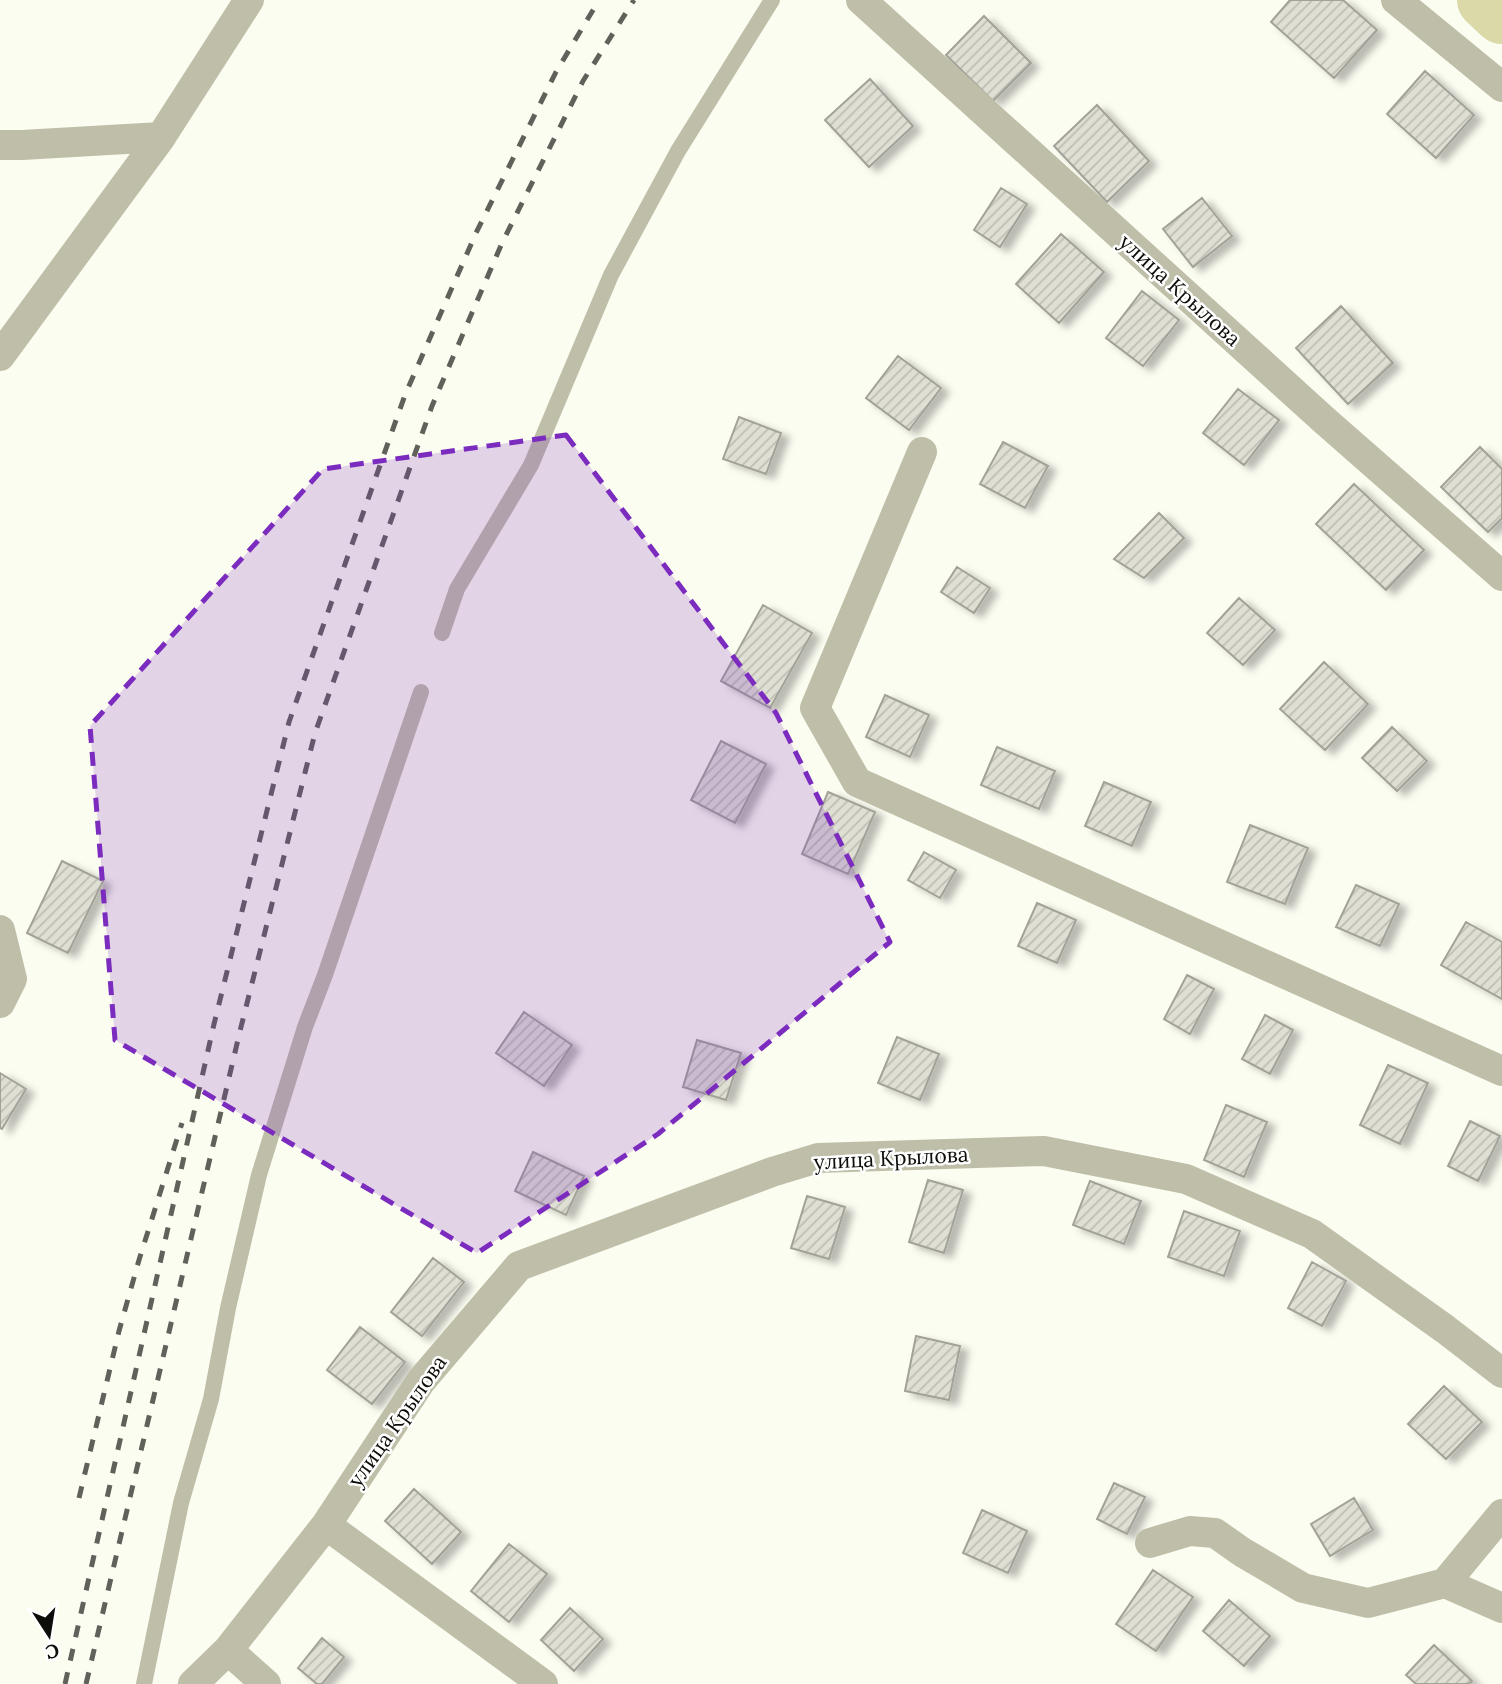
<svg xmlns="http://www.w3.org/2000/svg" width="1502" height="1684" font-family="Lora,serif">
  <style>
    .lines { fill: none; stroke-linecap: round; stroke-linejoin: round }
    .river { stroke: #dad9a7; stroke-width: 58 }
    .building { fill: url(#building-hatch); stroke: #a2a298; stroke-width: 2; filter: url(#shadow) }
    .lane { stroke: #bfbfa9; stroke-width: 16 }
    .street { stroke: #bfbfa9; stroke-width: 30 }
    .rail { stroke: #61615b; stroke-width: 5; stroke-dasharray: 12 12; stroke-linecap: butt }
    .marked { fill: #7b2cbf; fill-opacity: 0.2; stroke: #7b2cbf; stroke-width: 5; stroke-dasharray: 14 9; stroke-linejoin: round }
    .labels { text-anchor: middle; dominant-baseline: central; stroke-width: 5; stroke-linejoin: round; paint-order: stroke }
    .street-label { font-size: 21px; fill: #0d0d09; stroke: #fff }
  </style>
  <defs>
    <pattern id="building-hatch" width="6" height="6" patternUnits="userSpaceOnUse" patternTransform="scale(1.75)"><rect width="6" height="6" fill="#dfdfd4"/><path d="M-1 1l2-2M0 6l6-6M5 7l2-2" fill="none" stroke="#bebeb5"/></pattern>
    <filter id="shadow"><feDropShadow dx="8" dy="4.5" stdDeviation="3.5" flood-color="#0004"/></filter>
  </defs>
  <rect width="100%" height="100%" fill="#fcfdf1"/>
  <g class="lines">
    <path class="river" d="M1486,0L1502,15"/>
  </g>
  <path class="building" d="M1290,0H1343L1377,30L1334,78L1271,22Z
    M984,16L1031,63L993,101L946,55Z
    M1425,71L1474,115L1436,158L1387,114Z
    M870,79L913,126L869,167L825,120Z
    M1097,105L1149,161L1107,202L1054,146Z
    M1001,188L1027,204L1000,247L974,230Z
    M1202,198L1232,236L1193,267L1163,229Z
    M1061,234L1104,272L1059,323L1016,284Z
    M1142,291L1179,320L1143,366L1106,338Z
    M1341,306L1393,363L1348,404L1296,348Z
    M898,356L941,388L909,430L866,398Z
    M1238,389L1279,420L1244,465L1203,433Z
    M739,417L781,433L766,474L723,459Z
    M1003,442L1048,466L1025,508L980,484Z
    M1480,447L1502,469V518L1488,532L1441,487Z
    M1354,484L1424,550L1386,590L1316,524Z
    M1159,513L1184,538L1144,578L1114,559Z
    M957,567L990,588L974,613L941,592Z
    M1239,598L1275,630L1243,665L1207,633Z
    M763,605L812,633L770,708L721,681Z
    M1324,662L1368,704L1325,750L1280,709Z
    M885,695L929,715L910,757L866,737Z
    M1392,727L1427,761L1397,791L1362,758Z
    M721,741L766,764L735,823L691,800Z
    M997,747L1055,771L1039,809L981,785Z
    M1104,782L1151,802L1132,846L1085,826Z
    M828,792L875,812L848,874L802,854Z
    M1250,825L1308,848L1285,904L1227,882Z
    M924,852L956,870L940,898L908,880Z
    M62,861L103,881L68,953L27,933Z
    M1356,885L1399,904L1380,946L1336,927Z
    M1037,903L1076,920L1057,963L1018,946Z
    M1466,922L1502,942V999L1441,965Z
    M1187,975L1214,989L1190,1034L1164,1019Z
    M524,1012L572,1045L544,1086L496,1053Z
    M1265,1015L1293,1030L1270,1074L1242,1059Z
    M897,1037L939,1054L920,1100L878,1083Z
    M697,1040L741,1053L726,1100L683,1087Z
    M1388,1065L1428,1083L1400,1144L1360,1125Z
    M0,1073L26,1089L2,1129L0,1128Z
    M1226,1105L1267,1122L1244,1177L1204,1160Z
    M1470,1121L1500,1136L1478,1181L1448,1166Z
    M533,1152L584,1176L566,1215L515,1191Z
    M928,1180L963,1190L944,1253L909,1242Z
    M1090,1181L1141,1201L1124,1244L1073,1225Z
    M807,1196L845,1207L829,1259L791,1248Z
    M1184,1211L1240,1231L1224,1276L1168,1257Z
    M433,1258L464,1282L422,1336L391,1312Z
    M1312,1262L1346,1281L1322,1326L1288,1308Z
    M360,1327L405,1362L372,1404L327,1370Z
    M916,1336L960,1346L949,1400L905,1391Z
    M1444,1386L1482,1422L1446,1459L1408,1424Z
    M1114,1483L1145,1497L1127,1534L1097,1519Z
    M414,1489L461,1532L432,1564L385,1521Z
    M1354,1498L1373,1530L1330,1556L1311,1524Z
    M982,1510L1027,1531L1008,1573L963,1553Z
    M509,1544L547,1574L509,1622L471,1591Z
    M1153,1570L1193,1597L1156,1651L1116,1624Z
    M1229,1600L1270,1636L1244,1666L1203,1631Z
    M570,1608L603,1639L574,1671L541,1640Z
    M322,1638L344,1657L322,1684H317L298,1668Z
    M1434,1645L1472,1681L1469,1684H1416L1406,1675Z"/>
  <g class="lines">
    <path class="lane" d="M442,633L457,589L531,465L611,275L678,151L772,0
      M144,1684L181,1503L211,1399L228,1308L259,1175L305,1027L325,975L421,692"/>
    <path class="street" d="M861,0L1324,420L1502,576
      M1396,0L1502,87
      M0,145H22L161,137
      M0,356L161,137L249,0
      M922,452L815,708L857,782L1502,1071
      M0,930L12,979L0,1003
      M1502,1514L1445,1583L1502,1608
      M326,1525L421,1381L519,1266L772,1172L818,1158L1044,1151L1186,1179L1312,1234L1445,1329L1502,1373
      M1150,1543L1190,1531L1215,1533L1242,1552L1303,1588L1368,1603L1445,1583
      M193,1684L228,1650
      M266,1684L228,1650L326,1525L543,1684"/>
    <path class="rail" d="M79,1498L119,1331L139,1260L182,1123
      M65,1684L214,1024L289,722L405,395L476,233L556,72L599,0
      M86,1684L240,1031L315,733L432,406L502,243L583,81L634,0"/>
  </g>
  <path class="marked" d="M566,435L776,713L890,942L658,1134L477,1253L115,1040L90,726L323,469Z"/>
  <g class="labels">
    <g class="street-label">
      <text transform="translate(1180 290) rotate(42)">улица Крылова</text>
      <text transform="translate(891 1158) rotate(-3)">улица Крылова</text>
      <text transform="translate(397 1421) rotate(-55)">улица Крылова</text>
    </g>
  </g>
  <g transform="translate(49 1635) rotate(168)" stroke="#ffffff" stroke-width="5" paint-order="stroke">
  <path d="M0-5L12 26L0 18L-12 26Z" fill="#0d0d09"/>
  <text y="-10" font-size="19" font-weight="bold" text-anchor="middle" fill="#0d0d09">С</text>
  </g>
</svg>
